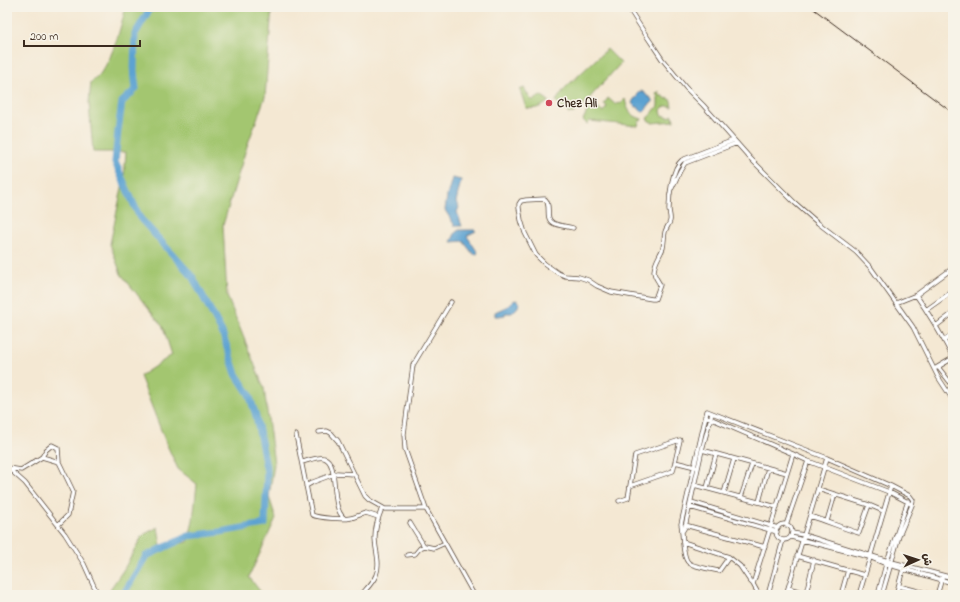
<svg xmlns="http://www.w3.org/2000/svg" width="960" height="602" font-family="'Indie Flower','Playpen Sans Arabic',sans-serif">
  <style>
    .green { fill: #a3c670; stroke: #6f7847 }
    .water { fill: #5ba2d1; stroke: #4b6678 }
    .lines { fill: none; stroke-linecap: round; stroke-linejoin: round }
    .river { stroke: #5ba2d1; stroke-width: 7 }
    .street-casing { stroke: #574639; stroke-width: 5 }
    .street { stroke: #fff; stroke-width: 3.5 }
    .rail { stroke: #3b2a1e; stroke-width: 1 }
    .poi-dot { fill: #d1495b; stroke: #f7f3e8; stroke-width: 1.5 }
    .labels { text-anchor: middle; dominant-baseline: central; stroke-width: 3; stroke-linejoin: round; paint-order: stroke }
    .poi-label { font-size: 13px; font-weight: bold; fill: #3b2a1e; stroke: #f7f3e8; text-anchor: start }
  </style>
  <rect width="100%" height="100%" fill="#f7f3e8"/>
  <filter id="ink" filterUnits="userSpaceOnUse"><feTurbulence type="fractalNoise" baseFrequency=".025" numOctaves="2"/><feDisplacementMap in="SourceGraphic" scale="8" xChannelSelector="R" yChannelSelector="G"/><feConvolveMatrix kernelMatrix="1 2 1 2 8 2 1 2 1" color-interpolation-filters="sRGB"/></filter>
  <filter id="wash" filterUnits="userSpaceOnUse"><feTurbulence type="fractalNoise" baseFrequency=".012" numOctaves="4" result="noise"/><feDisplacementMap in="SourceGraphic" scale="16" xChannelSelector="R" yChannelSelector="G"/><feGaussianBlur stdDeviation="0.9" result="paint"/><feColorMatrix in="noise" values="0 0 0 0 0 0 0 0 0 0 0 0 0 0 0 0 0 1.4 0 .05"/><feComposite in="paint" operator="in"/></filter>
  <g filter="url(#wash)">
    <rect width="100%" height="100%" fill="#f4e8d3"/>
    <path class="green" d="M126,7H272L265,97L246,149L223,225L227,296L264,388L274,464L269,497L276,518L249,577L263,595H106L124,569L143,535L158,527L161,546L188,542L193,521L197,484L178,469L166,443L140,376L172,355L163,327L121,274L110,244L124,178L126,152H93L89,103L91,82C94,80 98,77 100,74C114,56 120,28 126,7Z
      M607,49L621,63L585,103L579,109L573,110L574,113H568L556,101L565,88Z
      M524,88L530,98L532,100C542,99 536,91 549,101C542,107 535,110 526,108L520,90Z
      M659,91L660,96H663L667,99L669,98L671,101L672,107C667,105 664,106 661,110L662,115L669,117L673,115L674,121L652,123V122L649,121L647,118C652,115 654,110 658,106V97L656,94Z
      M608,98L616,105L618,103L620,104L625,99C627,110 631,116 642,119L641,121H639L638,126L590,121L587,124L583,120L590,105L604,112L607,106L604,104Z"/>
    <path class="water" d="M641,91L645,93L647,96L651,98C654,104 651,103 648,106C646,109 647,110 643,112L640,110L638,107C635,107 634,106 632,103L634,99L637,97L638,93Z
      M452,178L461,180L456,202L459,207L457,212L462,226H455L445,210L447,196Z
      M459,230H475L476,231L468,235L467,236L478,253L477,254H473L463,241L451,242L456,232Z
      M516,300L520,303L517,308L512,313H505V315L499,316H495V312L508,306L513,301Z"/>
    <g class="lines">
      <path class="river" d="M123,595L146,556L189,536L220,532L265,524L267,472L256,416L249,394L236,374L222,332L192,276L140,218L115,162L118,131L122,102L136,89L134,71L135,34L151,7"/>
    </g>
  </g>
  <g filter="url(#ink)">
    <g class="lines">
      <defs>
        <path id="street" d="M628,7L642,29L662,59L686,88L703,105L750,158L795,203L818,223L856,252L871,268L913,327L938,377L953,400
          M672,188L680,171L685,163L737,143
          M573,228C567,226 558,226 553,223C544,218 552,205 545,199L526,200L521,201L519,204V208L521,220L525,233L536,255L545,264L558,273L565,276L579,277L588,280L597,286L611,292L652,299H655L660,285C658,280 654,277 654,271C655,261 660,256 663,248C664,243 664,237 665,232C666,228 669,225 670,221C671,217 669,213 669,209C669,196 672,168 682,160L734,140
          M916,295C930,315 942,336 953,357
          M451,302L413,365L404,434L405,449L426,509L474,595
          M896,303L916,295L953,268
          M926,310L953,291
          M936,326L953,313
          M945,340L953,334
          M938,367L953,386
          M936,368L953,358
          M705,416L793,454L808,461L889,492L908,502L912,505
          M319,432L327,431L331,433L338,441L365,496L369,500L385,509H426
          M296,435L312,515C319,518 344,520 351,518C356,517 361,514 366,513L378,517
          M702,450L787,473
          M42,457L46,450L52,445L58,448L59,462
          M302,462C308,461 318,456 324,458C340,462 329,506 344,518
          M675,462L695,467
          M7,467L25,483L65,534L84,564L98,595
          M9,468L21,470L42,457L59,462L73,491L68,515L58,525
          M694,485L777,507
          M306,486L313,482L337,473L354,474
          M707,488L716,454
          M818,489L869,505L883,511
          M724,493L734,459
          M741,497L752,464
          M619,501L628,498L635,455L680,440L673,471L630,486
          M691,502L778,528
          M759,502L768,468
          M690,507L777,532
          M810,516C827,521 842,528 859,533L869,505
          M827,521L835,494
          M410,523L424,546H425
          M776 532a8 8 0 1 1 16 0a8 8 0 1 1-16 0Z
          M685,525L765,547
          M786,525L808,461
          M682,532L685,527L702,450L712,413
          M792,533L804,535L888,561L953,578
          M791,537L869,557L886,564L953,583
          M683,542L729,557L740,566L750,581L753,584L759,595
          M407,555L415,554L420,548L425,546L434,548L445,543
          M797,556L864,575
          M729,557L719,571C714,570 692,566 689,563C682,559 683,533 681,524L707,411L827,458L891,486L910,496L913,500L912,505L899,536L882,595
          M753,584L793,454
          M899,586L933,595
          M788,588L813,595
          M806,593L814,560
          M361,595C366,589 373,583 376,575C381,563 375,550 375,538C375,527 378,518 382,508
          M768,595L783,540
          M786,595L827,458
          M841,595L848,570
          M859,595L891,486
          M878,595L886,564L908,501
          M896,595L903,569
          M937,595L942,578"/>
      </defs>
      <use href="#street" class="street-casing"/>
      <use href="#street" class="street"/>
      <path class="rail" d="M811,7L953,113"/>
    </g>
  </g>
  <circle class="poi-dot" cx="549" cy="103" r="4"/>
  <g class="labels">
    <g class="poi-label">
      <text x="557" y="103">Chez Ali</text>
    </g>
  </g>
  <rect width="960" height="602" fill="none" stroke="#f7f3e8" stroke-width="24"/>
  <g transform="translate(918 560) rotate(87)" stroke="#f7f3e8" stroke-width="3" paint-order="stroke">
  <path d="M0-3L7 15L0 10L-7 15Z" fill="#3b2a1e"/>
  <text y="-6" font-size="11" font-weight="bold" text-anchor="middle" fill="#3b2a1e">ش</text>
  </g>
  <path d="M24 40v6h116v-6" fill="none" stroke="#3b2a1e" stroke-width="2"/>
  <text x="30" y="40" font-size="12" fill="#3b2a1e" stroke="#f7f3e8" stroke-width="3" paint-order="stroke">200 m</text>
</svg>
